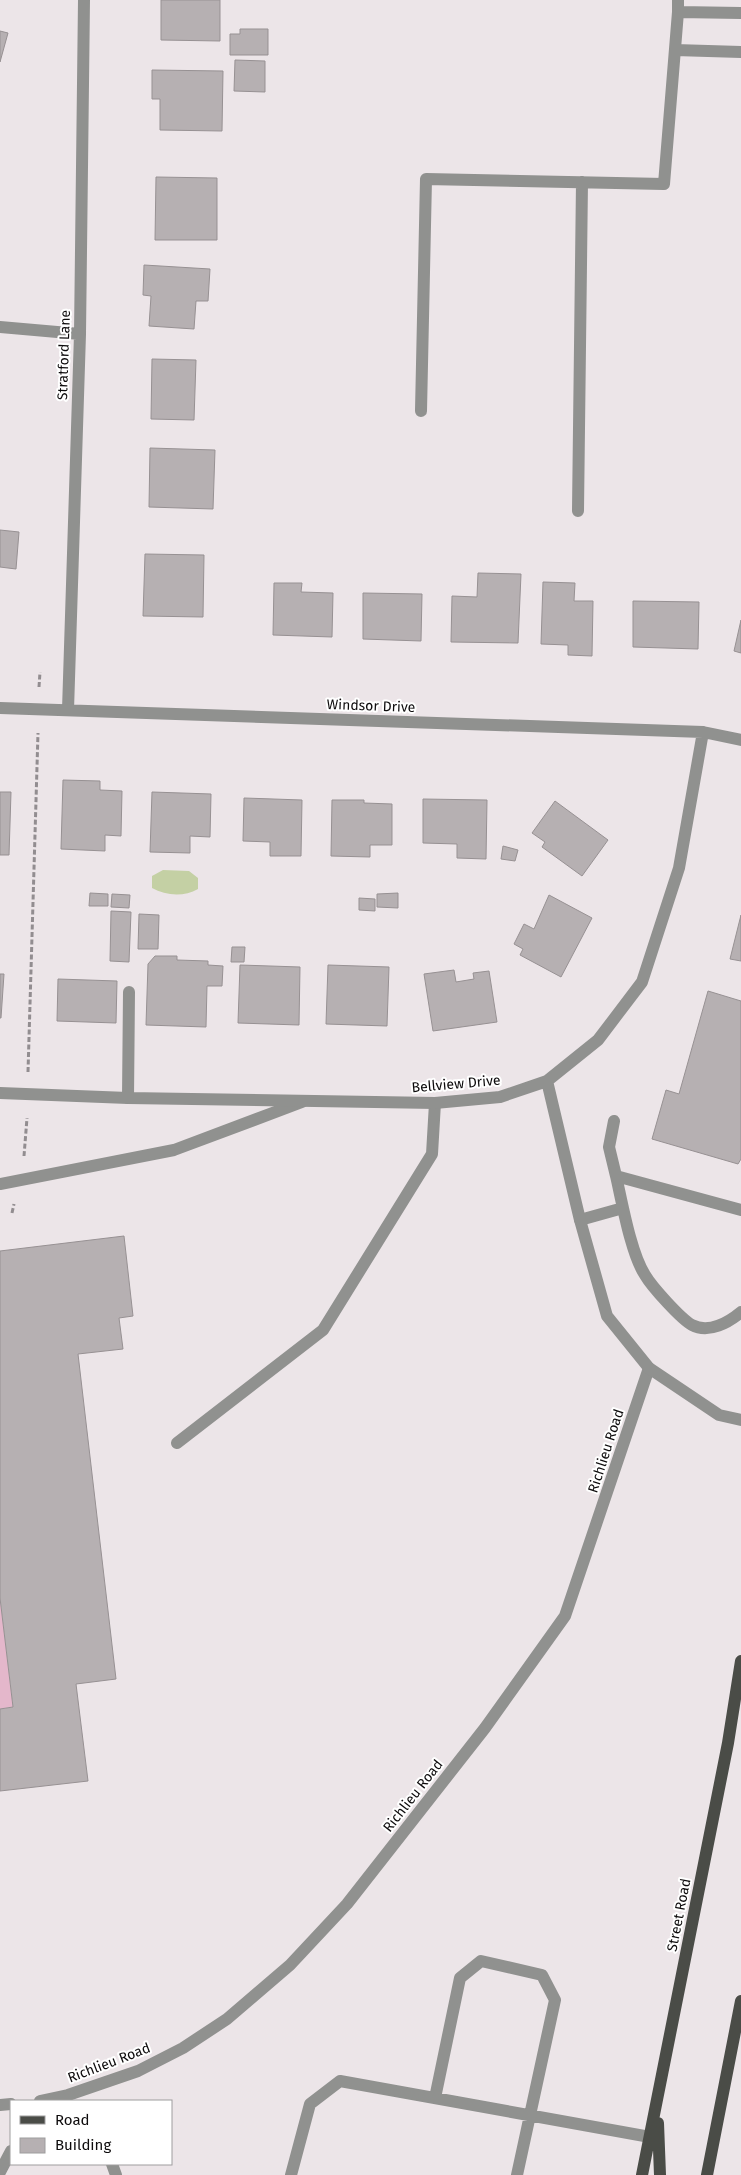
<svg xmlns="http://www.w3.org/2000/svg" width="741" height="2175" font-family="'Fira Sans',sans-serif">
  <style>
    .green { fill: #e4b7cb }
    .water { fill: #c4d0a4 }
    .building { fill: #b6b0b2; stroke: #979193 }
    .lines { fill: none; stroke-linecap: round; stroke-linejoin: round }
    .path { stroke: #928d90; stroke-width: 3; stroke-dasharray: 5 2.5; stroke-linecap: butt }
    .service { stroke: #90918f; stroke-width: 12 }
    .minor { stroke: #90918f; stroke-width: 12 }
    .primary { stroke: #4a4c47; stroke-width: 12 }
    .labels { text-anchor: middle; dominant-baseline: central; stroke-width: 4; stroke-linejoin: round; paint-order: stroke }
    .street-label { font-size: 14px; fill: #0d0b0c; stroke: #fff }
  </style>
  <rect width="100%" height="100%" fill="#ece5e8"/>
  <path class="green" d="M0,1598L13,1707L0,1709Z"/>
  <path class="water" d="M163,870L189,871L198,878V889C184,897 166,896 152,888V876Z"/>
  <path class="building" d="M161,0H220V41L161,40Z
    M240,29H268V55H230V34H240Z
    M0,31L8,33L0,62Z
    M235,60L265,61V92L234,91Z
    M152,70L223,71L222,131L160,130V99H152Z
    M156,177L217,178V240H155Z
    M144,265L210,269L208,301H196L194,329L149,326L151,296L143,295Z
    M152,359L196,360L194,420L151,419Z
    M150,448L215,450L213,509L149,507Z
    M0,530L19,532L16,569L0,567Z
    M145,554L204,555L203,617L143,616Z
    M478,573L521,574L518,643L451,642L452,596L477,597Z
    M543,582L575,583L574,601H593L592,656L568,655V645L541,644Z
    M274,583H302L301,592L333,593L332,637L273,635Z
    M363,593L422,594L421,641L363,639Z
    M633,601L699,602L698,649L633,647Z
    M741,620V653L734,651Z
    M63,780L100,781V790L122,791L121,836L105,835V851L61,849Z
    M0,792H11L9,855H0Z
    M152,792L211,794L210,837L190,836V853L150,852Z
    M244,798L302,800L301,856H270V842L243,841Z
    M423,799L487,800L486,859L457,858V844L423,843Z
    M332,800H364V803L392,804V845H370V857L331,856Z
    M555,801L608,840L582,876L542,847L545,842L532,833Z
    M503,846L518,850L515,861L501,859Z
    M90,893L108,894V906H89Z
    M398,893V908L377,907V894Z
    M112,894L130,895L129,908L111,907Z
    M549,895L592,918L561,977L520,955L523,949L514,944L524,924L534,929Z
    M359,898L375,899V911L359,910Z
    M111,911L131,912L129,962L110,961Z
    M139,914L159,915L158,949H138Z
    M741,915V961L730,959Z
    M232,947H245L244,962H231Z
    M155,956H177V960L208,961V965L223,966L222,986H207L206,1027L146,1025L148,964Z
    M240,965L300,967L299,1025L238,1023Z
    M328,965L389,967L387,1026L326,1024Z
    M454,970L456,982L474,979L473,973L489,971L497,1022L433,1031L424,974Z
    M0,974H4L1,1018H0Z
    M58,979L117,981L116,1023L57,1021Z
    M708,991L741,1001V1159L738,1164L652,1139L666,1090L679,1094Z
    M124,1236L133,1316L119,1318L123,1349L78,1354L116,1679L76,1684L88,1781L0,1791V1709L13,1707L0,1598V1251Z"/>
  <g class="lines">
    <path class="path" d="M39,687L40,672
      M28,1072L38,733
      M24,1156L27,1118
      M12,1213L14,1204"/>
    <path class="service" d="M678,0V12L741,13
      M675,50L741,52
      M421,411L426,179L664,184L678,12
      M578,511L582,182
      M128,1098L129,992
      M614,1121L609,1147L616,1176
      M0,1184L174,1150L302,1102
      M741,1210L616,1176C622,1202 631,1254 645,1275C652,1287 681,1319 692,1325C709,1334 729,1322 741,1312
      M580,1220L623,1208
      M177,1443L323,1330L432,1154L435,1103
      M435,2098L460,1978L481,1961L542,1975L555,2000L517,2175
      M40,2101L68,2095L138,2071L183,2048L227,2019L290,1965L347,1904L485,1728L565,1616L649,1368
      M0,2105L11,2104
      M112,2164L116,2175
      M0,2172L11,2151
      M291,2175L310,2104L340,2081L650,2137"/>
    <path class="minor" d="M0,327L80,334
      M0,708L703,732L741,740
      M68,710L80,334L84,0
      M547,1081L580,1220L607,1316L649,1368L719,1415L741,1420
      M0,1093L128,1098L435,1103L500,1097L547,1081L598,1040L642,982L679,868L703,732"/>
    <path class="primary" d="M658,2123L660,2175
      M642,2175L728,1743L741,1661
      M707,2175L741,2001"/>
  </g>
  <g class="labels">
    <g class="street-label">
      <text transform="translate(64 355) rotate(-88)">Stratford Lane</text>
      <text transform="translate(371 706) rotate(2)">Windsor Drive</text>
      <text transform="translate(456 1084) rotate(-5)">Bellview Drive</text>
      <text transform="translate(606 1451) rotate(-72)">Richlieu Road</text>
      <text transform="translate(413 1796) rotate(-52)">Richlieu Road</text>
      <text transform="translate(679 1915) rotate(-79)">Street Road</text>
      <text transform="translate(109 2063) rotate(-21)">Richlieu Road</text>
    </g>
  </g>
  <rect x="10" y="2100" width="162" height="65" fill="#ffffff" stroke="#9e9d9e"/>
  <rect x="20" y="2116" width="25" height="8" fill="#4a4c47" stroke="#9e9d9e"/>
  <text x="55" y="2125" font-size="15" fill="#0d0b0c">Road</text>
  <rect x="20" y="2138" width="25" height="15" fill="#b6b0b2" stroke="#9e9d9e"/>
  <text x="55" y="2150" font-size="15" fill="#0d0b0c">Building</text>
</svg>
